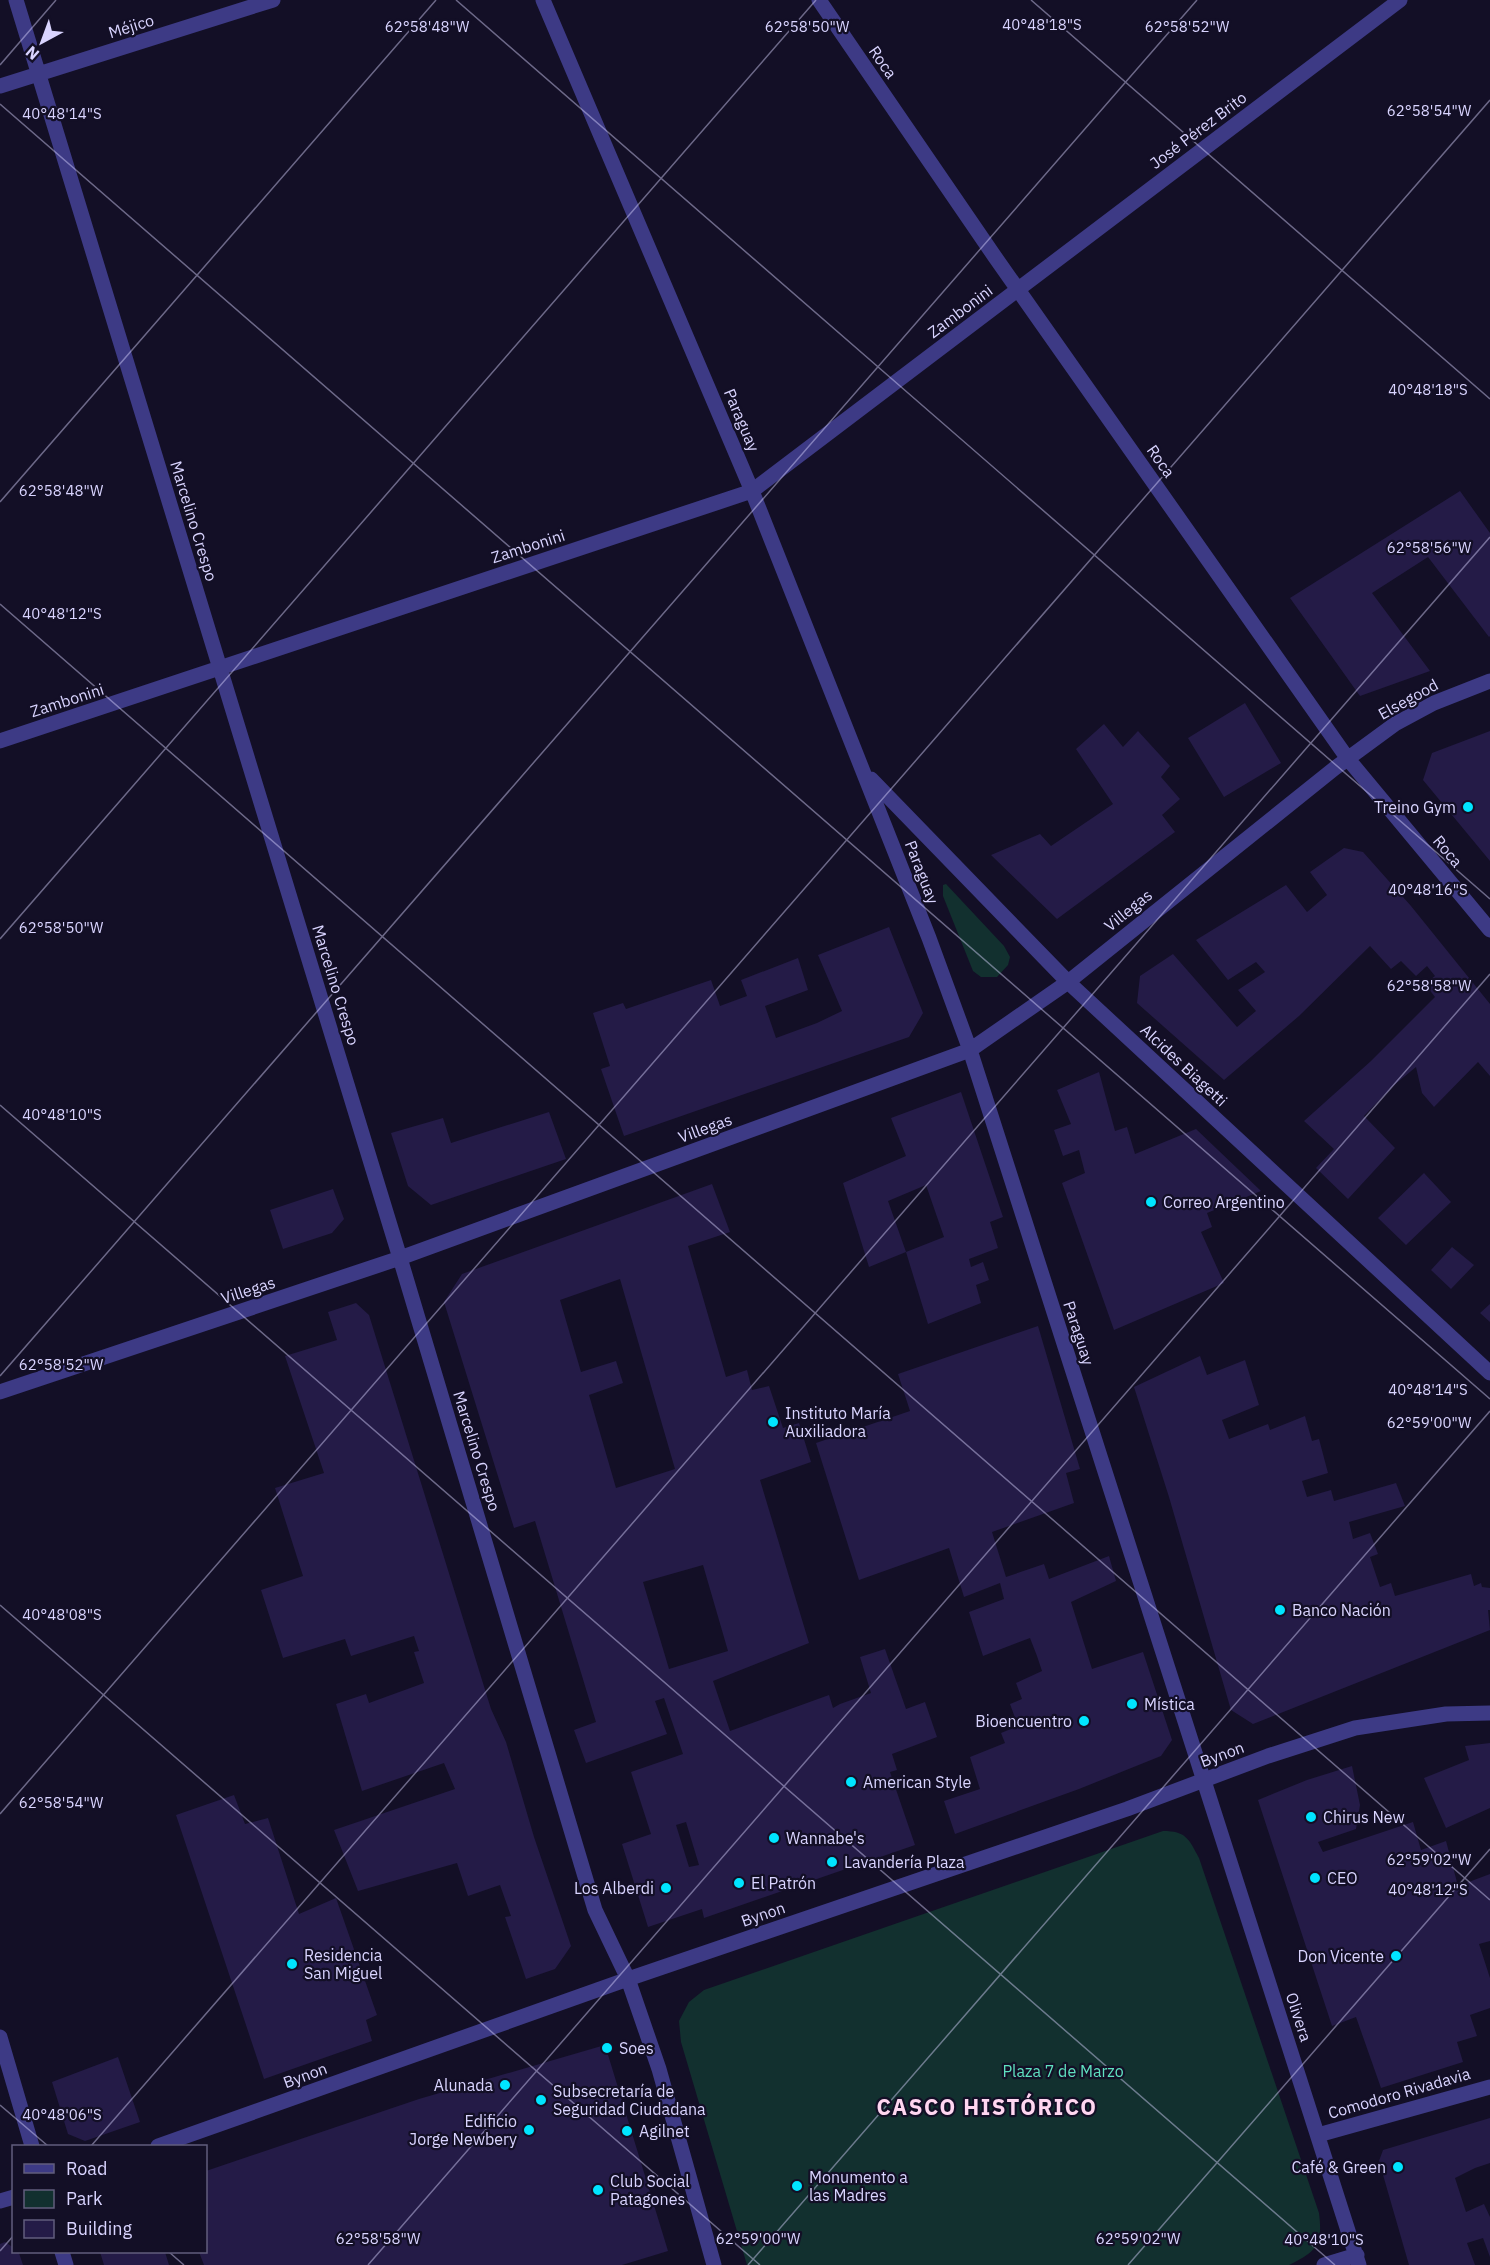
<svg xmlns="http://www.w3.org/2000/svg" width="1490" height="2265" font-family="'IBM Plex Sans',sans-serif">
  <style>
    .green { fill: #12302f }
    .building { fill: #241b47; fill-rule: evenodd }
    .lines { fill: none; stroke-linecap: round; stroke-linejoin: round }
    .minor { stroke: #3d3a85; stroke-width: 15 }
    .ticks { fill: none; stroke: #d9d4ff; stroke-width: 1.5; stroke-opacity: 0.45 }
    .poi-dot { fill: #00e5ff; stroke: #130f26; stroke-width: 2 }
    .labels { text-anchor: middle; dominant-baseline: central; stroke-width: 4.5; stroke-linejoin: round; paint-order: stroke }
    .street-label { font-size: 16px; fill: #d9d4ff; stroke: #130f26 }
    .poi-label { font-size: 16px; fill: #d9d4ff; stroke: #130f26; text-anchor: start }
    .park-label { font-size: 16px; fill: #5fe0c0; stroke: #130f26 }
    .district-label { font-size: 22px; font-weight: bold; letter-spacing: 1.5px; fill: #ffd6f0; stroke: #130f26 }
    .ticks-label { font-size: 15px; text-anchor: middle; fill: #d9d4ff; stroke: #130f26; stroke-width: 4.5; stroke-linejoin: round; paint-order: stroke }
  </style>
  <rect width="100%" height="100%" fill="#130f26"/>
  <path class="green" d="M946,884L1004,946L1010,957L1008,965L997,977H981L973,971L943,896V885Z
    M1163,1831C1186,1831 1189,1839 1199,1858L1319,2213C1323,2245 1317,2251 1289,2265H747L681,2042L679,2021L689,2002L704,1990Z"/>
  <path class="building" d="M1460,491L1490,533V636L1489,637L1428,557L1372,593L1430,671L1360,696L1290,598Z
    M1245,703L1281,763L1224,797L1188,738Z
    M1104,724L1123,747L1138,731L1170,766L1161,777L1180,799L1162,815L1175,832L1057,919L991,855L1040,834L1051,846L1113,804L1076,749Z
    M1490,731V861L1423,780L1432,753Z
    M1344,848L1363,852L1411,906L1490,1004V1076L1478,1062L1434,1107L1422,1093L1416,1067L1394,1085L1364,1116L1395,1148L1348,1199L1316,1168L1334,1149L1304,1121L1371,1061L1435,997L1425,984L1435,976L1427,966L1416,976L1401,961L1391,969L1370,946L1299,1016L1224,1080L1137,1003L1140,976L1173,954L1237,1027L1256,1011L1238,990L1265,972L1256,962L1228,980L1196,940L1286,885L1307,912L1327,895L1310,872Z
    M889,927L923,1013L909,1037L624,1136L601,1069L610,1066L593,1013L623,1003L626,1009L711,980L720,1006L747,996L741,980L798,958L808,990L765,1006L776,1038L817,1023L842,1011L818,955Z
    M1099,1072L1115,1131L1127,1127L1135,1154L1196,1129L1261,1191L1207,1213L1212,1227L1201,1232L1224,1283L1114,1330L1062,1183L1085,1173L1079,1150L1063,1156L1054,1130L1071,1124L1057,1090Z
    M961,1092L1003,1217L990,1222L998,1248L969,1259L971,1267L983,1262L989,1280L976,1285L981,1303L928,1324L906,1252L944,1237L926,1185L888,1201L906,1252L869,1267L843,1183L906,1156L891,1118Z
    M549,1112L566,1159L431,1205L408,1186L391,1133L443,1118L451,1143Z
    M1424,1173L1451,1202L1406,1245L1378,1218Z
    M712,1184L730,1232L688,1246L726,1377L747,1370L752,1390L769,1386L783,1428L799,1423L811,1462L760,1480L809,1643L713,1681L730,1731L829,1695L833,1708L840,1704L871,1693L860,1657L885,1649L906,1709L925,1702L937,1737L892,1754L897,1770L890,1772L915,1845L704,1918L702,1909L648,1927L622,1844L651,1834L631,1772L683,1754L664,1698L655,1701L667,1734L586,1763L574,1730L596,1722L535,1521L514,1528L444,1302L462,1274ZM620,1279L675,1469L616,1488L589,1395L623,1383L616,1361L581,1372L560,1300ZM703,1565L728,1651L669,1669L643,1582ZM686,1822L699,1865L689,1867L676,1825Z
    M333,1189L344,1219L332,1233L283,1249L270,1210Z
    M1452,1247L1474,1265L1451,1289L1431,1270Z
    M356,1303L369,1315L491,1709L506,1742L534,1837L571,1946L555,1969L526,1979L505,1917L511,1916L500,1885L468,1896L457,1863L358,1891L334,1830L455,1789L444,1763L362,1791L336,1704L366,1694L369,1703L424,1683L414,1652L419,1651L414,1636L351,1656L345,1639L283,1658L261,1590L303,1576L275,1488L324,1473L285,1356L337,1340L328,1312Z
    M1490,1304V1322L1480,1313Z
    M1038,1326L1080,1469L1066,1473L1074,1503L992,1532L1006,1577L1044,1564L1049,1579L1109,1556L1116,1581L1071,1602L1092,1669L1143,1652L1172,1740L1161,1756L1079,1789L955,1834L944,1801L980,1789L970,1757L1005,1743L1001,1733L1018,1726L1010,1704L1022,1699L1016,1683L1042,1671L1037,1656L1030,1638L983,1656L969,1612L1004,1599L1000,1583L964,1597L949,1548L859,1580L816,1443L910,1411L898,1374Z
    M1200,1356L1207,1375L1245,1360L1259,1405L1222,1420L1229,1439L1268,1424L1270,1430L1305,1416L1312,1441L1319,1439L1328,1473L1302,1481L1307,1497L1331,1490L1334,1501L1396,1483L1405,1506L1349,1522L1353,1539L1370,1533L1378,1554L1370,1557L1380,1587L1391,1583L1395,1596L1471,1574L1474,1586L1481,1583L1482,1587L1490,1588V1610H1488L1490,1630L1253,1724L1231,1710L1169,1497L1134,1387Z
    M1490,1743V1808L1446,1828L1424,1778L1469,1760L1465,1746Z
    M1352,1766L1360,1805L1356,1829L1318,1842L1323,1852L1413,1822L1421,1850L1446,1841L1458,1886L1490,1874V1941L1479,1944L1490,1978V2008L1470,2015L1477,2036L1457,2042L1463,2062L1381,2088L1356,2017L1332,2026L1258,1800L1307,1780Z
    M234,1795L245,1824L268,1818L299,1914L336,1898L377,2015L366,2020L372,2041L264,2079L176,1815Z
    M605,2045L668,2251L622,2265H204L199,2252H206V2171L419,2099Z
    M118,2057L140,2122L85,2141L68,2134L52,2082Z
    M1490,2118V2163L1475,2168L1455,2178L1466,2212L1484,2204L1490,2217V2257L1483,2238L1467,2243L1475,2265H1409L1379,2161L1383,2150Z
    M5,2242L14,2248V2252L19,2253L23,2265H0V2244Z
    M100,2252H165L169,2265H104Z"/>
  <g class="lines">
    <path class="minor" d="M16,0L400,1258L595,1910L628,1979L659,2069L714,2265
      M543,0L752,491L929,938L970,1050L1359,2265
      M819,0L995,257L1329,732L1348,759L1490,930
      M0,86L273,0
      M0,741L752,491L1400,0
      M871,779L1068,982L1490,1373
      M0,1392L400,1258L970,1050L1068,982L1335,768L1395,724L1434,703L1490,681
      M0,2037L32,2146
      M1318,2135L1490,2087
      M158,2146L628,1979L1127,1809L1268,1756L1355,1728L1446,1714L1490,1713
      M0,2201L14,2197
      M62,2252L66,2265
      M1324,2265L1357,2255"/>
  </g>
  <path class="ticks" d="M456,0L1490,899M1031,0L1490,399M0,65L56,0M0,104L1490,1399M0,502L436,0M0,604L1490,1900M0,939L816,0M0,1105L1335,2265M0,1376L1197,0M0,1605L760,2265M0,1814L1490,100M0,2105L48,2146M91,2146L1490,537M0,2251L14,2235M169,2252L184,2265M368,2265L1490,974M748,2265L1490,1411M1128,2265L1490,1849"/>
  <g class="poi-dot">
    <circle cx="1468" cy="807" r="6"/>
    <circle cx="1151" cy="1202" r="6"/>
    <circle cx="773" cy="1422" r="6"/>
    <circle cx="1280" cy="1610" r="6"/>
    <circle cx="1132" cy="1704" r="6"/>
    <circle cx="1084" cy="1721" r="6"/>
    <circle cx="851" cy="1782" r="6"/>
    <circle cx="1311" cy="1817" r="6"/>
    <circle cx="774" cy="1838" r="6"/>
    <circle cx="832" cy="1862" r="6"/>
    <circle cx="1315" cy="1878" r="6"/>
    <circle cx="739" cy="1883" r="6"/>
    <circle cx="666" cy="1888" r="6"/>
    <circle cx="1396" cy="1956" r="6"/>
    <circle cx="292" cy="1964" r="6"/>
    <circle cx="607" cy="2048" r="6"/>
    <circle cx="505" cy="2085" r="6"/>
    <circle cx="541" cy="2100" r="6"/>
    <circle cx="529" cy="2130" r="6"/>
    <circle cx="627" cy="2131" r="6"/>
    <circle cx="1398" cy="2167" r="6"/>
    <circle cx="797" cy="2186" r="6"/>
    <circle cx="598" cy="2190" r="6"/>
  </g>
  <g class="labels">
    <g class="street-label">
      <text transform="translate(131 26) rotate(-17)">Méjico</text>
      <text transform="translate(883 62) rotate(55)">Roca</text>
      <text transform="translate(1198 130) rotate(-37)">José Pérez Brito</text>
      <text transform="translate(960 311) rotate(-37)">Zambonini</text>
      <text transform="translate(742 420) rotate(67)">Paraguay</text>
      <text transform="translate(1161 461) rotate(55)">Roca</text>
      <text transform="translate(194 521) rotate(73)">Marcelino Crespo</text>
      <text transform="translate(528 546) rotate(-18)">Zambonini</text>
      <text transform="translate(1408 699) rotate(-29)">Elsegood</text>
      <text transform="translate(67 700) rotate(-18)">Zambonini</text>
      <text transform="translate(1448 851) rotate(50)">Roca</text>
      <text transform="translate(922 872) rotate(69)">Paraguay</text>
      <text transform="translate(1128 910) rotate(-39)">Villegas</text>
      <text transform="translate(336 985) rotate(73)">Marcelino Crespo</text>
      <text transform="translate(1184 1065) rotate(43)">Alcides Biagetti</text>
      <text transform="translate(705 1128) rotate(-20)">Villegas</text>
      <text transform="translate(248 1290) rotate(-18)">Villegas</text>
      <text transform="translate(1079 1333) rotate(72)">Paraguay</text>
      <text transform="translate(477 1451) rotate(73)">Marcelino Crespo</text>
      <text transform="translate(1222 1754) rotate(-20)">Bynon</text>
      <text transform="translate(763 1914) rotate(-19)">Bynon</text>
      <text transform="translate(1299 2017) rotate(72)">Olivera</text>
      <text transform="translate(305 2075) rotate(-20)">Bynon</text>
      <text transform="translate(1399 2093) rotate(-16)">Comodoro Rivadavia</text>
    </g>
    <g class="poi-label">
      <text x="1456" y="807" text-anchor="end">Treino Gym</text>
      <text x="1163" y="1202">Correo Argentino</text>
      <text x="785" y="1413">Instituto María<tspan x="785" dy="18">Auxiliadora</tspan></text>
      <text x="1292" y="1610">Banco Nación</text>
      <text x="1144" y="1704">Mística</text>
      <text x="1072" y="1721" text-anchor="end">Bioencuentro</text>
      <text x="863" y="1782">American Style</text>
      <text x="1323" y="1817">Chirus New</text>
      <text x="786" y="1838">Wannabe's</text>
      <text x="844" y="1862">Lavandería Plaza</text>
      <text x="1327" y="1878">CEO</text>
      <text x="751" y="1883">El Patrón</text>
      <text x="654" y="1888" text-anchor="end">Los Alberdi</text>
      <text x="304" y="1955">Residencia<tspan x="304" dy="18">San Miguel</tspan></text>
      <text x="1384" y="1956" text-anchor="end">Don Vicente</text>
      <text x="619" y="2048">Soes</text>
      <text x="493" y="2085" text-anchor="end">Alunada</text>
      <text x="553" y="2091">Subsecretaría de<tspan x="553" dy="18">Seguridad Ciudadana</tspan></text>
      <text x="517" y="2121" text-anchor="end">Edificio<tspan x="517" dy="18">Jorge Newbery</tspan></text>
      <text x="639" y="2131">Agilnet</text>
      <text x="1386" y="2167" text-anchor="end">Café &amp; Green</text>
      <text x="809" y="2177">Monumento a<tspan x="809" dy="18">las Madres</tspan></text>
      <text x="610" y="2181">Club Social<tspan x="610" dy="18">Patagones</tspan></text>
    </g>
    <g class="park-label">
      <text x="1063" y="2071">Plaza 7 de Marzo</text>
    </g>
    <g class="district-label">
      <text x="987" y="2106">CASCO HISTÓRICO</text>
    </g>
  </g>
  <g class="ticks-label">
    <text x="1042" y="30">40°48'18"S</text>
    <text x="427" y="32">62°58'48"W</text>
    <text x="807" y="32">62°58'50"W</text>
    <text x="1187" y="32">62°58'52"W</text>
    <text x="1429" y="116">62°58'54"W</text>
    <text x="62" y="119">40°48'14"S</text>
    <text x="1428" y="395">40°48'18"S</text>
    <text x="61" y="496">62°58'48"W</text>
    <text x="1429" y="553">62°58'56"W</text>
    <text x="62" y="619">40°48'12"S</text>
    <text x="1428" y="895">40°48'16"S</text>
    <text x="61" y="933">62°58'50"W</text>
    <text x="1429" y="991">62°58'58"W</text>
    <text x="62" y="1120">40°48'10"S</text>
    <text x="61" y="1370">62°58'52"W</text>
    <text x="1428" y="1395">40°48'14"S</text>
    <text x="1429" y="1428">62°59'00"W</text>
    <text x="62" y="1620">40°48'08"S</text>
    <text x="61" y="1808">62°58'54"W</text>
    <text x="1429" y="1865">62°59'02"W</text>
    <text x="1428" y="1895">40°48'12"S</text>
    <text x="62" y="2120">40°48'06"S</text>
    <text x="378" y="2244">62°58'58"W</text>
    <text x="758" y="2244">62°59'00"W</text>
    <text x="1138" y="2244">62°59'02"W</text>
    <text x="1324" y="2245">40°48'10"S</text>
  </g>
  <rect x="12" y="2145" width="195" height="108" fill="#130f26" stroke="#625e7d" stroke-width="1.5"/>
  <rect x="24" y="2164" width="30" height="9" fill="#3d3a85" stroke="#625e7d" stroke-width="1.5"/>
  <text x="66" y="2175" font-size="18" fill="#d9d4ff">Road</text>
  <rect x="24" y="2190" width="30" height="18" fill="#12302f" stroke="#625e7d" stroke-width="1.5"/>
  <text x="66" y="2205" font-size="18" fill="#d9d4ff">Park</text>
  <rect x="24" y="2220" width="30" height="18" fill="#241b47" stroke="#625e7d" stroke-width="1.5"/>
  <text x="66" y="2235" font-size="18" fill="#d9d4ff">Building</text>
  <g transform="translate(42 42) rotate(221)" stroke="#130f26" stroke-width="4.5" paint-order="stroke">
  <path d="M0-4.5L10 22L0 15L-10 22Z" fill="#d9d4ff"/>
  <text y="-9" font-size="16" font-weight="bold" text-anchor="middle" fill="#d9d4ff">N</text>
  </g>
</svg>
